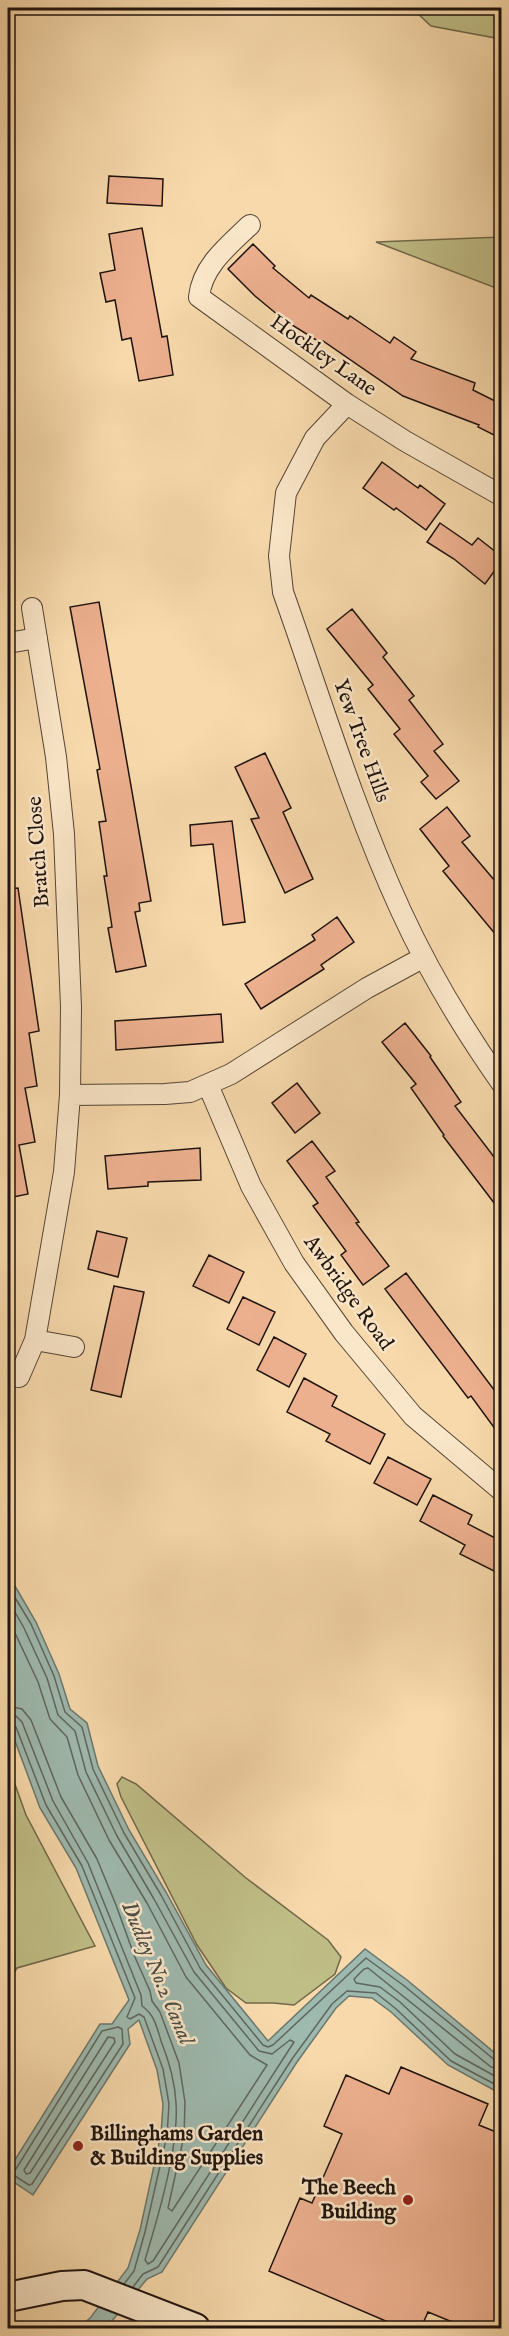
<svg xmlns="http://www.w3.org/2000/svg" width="509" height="2336" font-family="'IM FELL English',serif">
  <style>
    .green { fill: #c0be87; stroke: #70684a; stroke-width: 1.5 }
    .water { fill: #9eb9ae; stroke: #6b776e; stroke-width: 1.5 }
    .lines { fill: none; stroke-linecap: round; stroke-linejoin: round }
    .shore { stroke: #5e665e; stroke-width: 1.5 }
    .building { fill: #edb08f; stroke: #1f130e; stroke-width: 1.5 }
    .minor-casing { stroke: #554435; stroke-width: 22 }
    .secondary-casing { stroke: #1f130e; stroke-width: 32 }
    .minor { stroke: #fae6c8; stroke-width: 20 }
    .secondary { stroke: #fae6c8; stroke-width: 28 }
    .poi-dot { fill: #8f2418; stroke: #fae6c8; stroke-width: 2 }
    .labels { text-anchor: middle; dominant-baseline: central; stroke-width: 5; stroke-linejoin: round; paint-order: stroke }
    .street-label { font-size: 21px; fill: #1f130e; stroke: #fae6c8 }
    .poi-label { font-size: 21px; font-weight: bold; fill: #1f130e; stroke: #fae6c8; text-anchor: start }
    .water-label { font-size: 22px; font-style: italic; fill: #4b4d46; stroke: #fae6c8 }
  </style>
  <rect width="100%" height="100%" fill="#f7d9ab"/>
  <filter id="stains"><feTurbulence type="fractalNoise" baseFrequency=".00333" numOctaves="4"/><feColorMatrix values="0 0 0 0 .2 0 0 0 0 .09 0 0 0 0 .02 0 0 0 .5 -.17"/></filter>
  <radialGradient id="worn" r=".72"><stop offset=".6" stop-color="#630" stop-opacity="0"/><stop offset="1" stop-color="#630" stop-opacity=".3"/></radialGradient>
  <path class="green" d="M412,8H501V39L431,26Z
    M501,237V290L376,242Z
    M8,1765L26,1815L95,1946L17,1968L8,1984Z
    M122,1777L136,1784L246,1878L328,1940L341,1957L335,1974L294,2005L273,2003H246L226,1988L197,1945L121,1797L117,1784Z"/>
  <path class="water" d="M8,1574L36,1622L59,1674L70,1709L87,1723L98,1766L129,1830L166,1892L206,1965L268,2041L365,1949L407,1980L501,2058V2094L448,2065L391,2012L372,1998L349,1996L336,2008L297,2062L162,2272L147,2279L106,2328H79L91,2317L128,2268L140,2230L161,2134L163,2104L157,2070L139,2020L128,2029L130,2044L33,2195L8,2178V2171L100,2024H112L129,2000L76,1868L40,1808L8,1722Z"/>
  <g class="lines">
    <path class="shore" d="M8,1586L31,1624L54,1676L65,1712L82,1727L93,1769L124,1833L161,1895L200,1968L263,2045L268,2047L273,2045L366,1958L403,1985L496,2061L502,2062
      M8,1600L24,1628L47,1678L58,1715L75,1731L86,1772L117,1836L154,1899L194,1972L259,2051L272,2054L290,2040L294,2042L153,2261L148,2264L145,2260C158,2217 179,2147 176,2103C175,2082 169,2061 161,2041C157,2027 154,2014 142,2006L141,1995L88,1863L53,1801L22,1722L16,1716L8,1715
      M8,1618L38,1682L50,1719L67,1737L78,1775L109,1840L147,1903L186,1977L250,2055L267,2065L172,2211L168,2208L184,2136L185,2102L179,2063L160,2012L152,2001L150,1991L134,1955L116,1905L97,1859L61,1797L31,1720L22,1709L8,1706
      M8,1722L12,1723L16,1727L46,1805L82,1866L135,1998L127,2017L130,2019L139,2014L144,2017L163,2069L169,2104L167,2135L145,2232L134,2271L124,2284
      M118,2027L122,2029L123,2044L32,2184L29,2185L15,2176L14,2172L102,2031Z
      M108,2037L114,2038L115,2042L30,2173L26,2174L24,2170Z
      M502,2069L491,2067L368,1968L364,1969L354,1979L356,1983L380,1987L400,2002L455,2054L502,2080
      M133,2287L143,2274L158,2267L292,2059L332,2004L347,1991L376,1993L395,2008L451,2061L502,2088"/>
  </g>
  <path class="building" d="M109,176L163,179L162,206L107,203Z
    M142,228L162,337L167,336L173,375L139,381L131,338L122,340L115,300L106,302L100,273L115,270L109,234Z
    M253,244L275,266L273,268L309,298L311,295L348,319L350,316L390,343L394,337L416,352L411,359L475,383L473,390L501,404V424L496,436L478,427L479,425L403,396L323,341L321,343L284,320L255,296L228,269Z
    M382,462L418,488L420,485L445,504L426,530L396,508L394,510L363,488Z
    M440,523L472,545L478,538L501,556V562L485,584L454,559L427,542Z
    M99,602L151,901L139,903L140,911L135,912L146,966L116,972L108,928L112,927L104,876H107L99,822L106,821L97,770L100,769L70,607Z
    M352,609L387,653L383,657L414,696L409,700L443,744L434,751L459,781L436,799L421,782L428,776L394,734L400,729L368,689L373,685L327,629Z
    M265,753L291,808L283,812L313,879L285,893L251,819L259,818L235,767Z
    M447,807L470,836L462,842L501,888V941L443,871L449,866L420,829Z
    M232,821L245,922L223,925L213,844L191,846L190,825Z
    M18,888L39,1031L29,1033L37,1086L25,1088L35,1142L19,1145L28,1194L8,1198V889Z
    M337,917L354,942L321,965L324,969L261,1009L245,984L315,940L312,935Z
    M221,1014L223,1042L116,1050L115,1021Z
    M405,1023L431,1056L430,1057L461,1102L455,1106L501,1166V1212L443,1136L444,1135L411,1088L416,1084L382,1042Z
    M297,1083L320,1113L295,1133L272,1103Z
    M312,1141L335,1171L326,1177L359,1222L356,1223L389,1266L363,1285L341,1255L346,1251L313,1206L318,1203L287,1161Z
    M200,1148L201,1180L148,1182V1186L108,1189L105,1156Z
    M97,1231L127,1238L118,1277L88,1269Z
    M209,1255L244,1272L229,1303L193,1286Z
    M406,1273L501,1399V1437L471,1396L468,1398L385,1289Z
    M114,1286L144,1292L121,1397L91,1390Z
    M243,1297L275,1312L259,1345L227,1329Z
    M274,1337L306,1354L289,1387L257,1370Z
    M304,1378L337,1396L332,1406L385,1434L370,1464L326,1441L330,1434L287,1412Z
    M388,1457L431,1479L417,1505L374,1483Z
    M433,1495L472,1515L468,1524L501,1541V1562L496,1572L460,1554L465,1545L420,1521Z
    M401,2067L488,2104L479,2125L501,2134V2328H467L428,2312L421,2328H402L269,2271L300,2198L312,2203L342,2134L324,2126L346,2075L389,2094Z"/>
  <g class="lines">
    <defs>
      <path id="minor" d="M250,225C229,245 202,266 199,297L347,404L405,441L502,496
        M347,404L315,438L286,493L279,556L283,592C321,699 354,809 401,911C429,972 464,1030 502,1084
        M8,643L37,638
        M208,1085L251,1186L294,1263L344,1333L413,1416L502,1491
        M70,1095L165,1094L190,1092L231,1074L367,988L424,957
        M35,1340L74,1347
        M19,1377L35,1340L64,1172L70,1095L71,1007L64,834L56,757L32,608"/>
      <path id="secondary" d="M8,2297L62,2286L84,2285L195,2328"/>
    </defs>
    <use href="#minor" class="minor-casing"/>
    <use href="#secondary" class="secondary-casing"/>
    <use href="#minor" class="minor"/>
    <use href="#secondary" class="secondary"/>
  </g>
  <g class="poi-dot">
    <circle cx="78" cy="2146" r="6"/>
    <circle cx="408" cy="2200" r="6"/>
  </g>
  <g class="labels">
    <g class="street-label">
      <text transform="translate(323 356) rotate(35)">Hockley Lane</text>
      <text transform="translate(361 741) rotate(70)">Yew Tree Hills</text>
      <text transform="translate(39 852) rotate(-94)">Bratch Close</text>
      <text transform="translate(348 1293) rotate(54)">Awbridge Road</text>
    </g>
    <g class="poi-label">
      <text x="90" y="2134">Billinghams Garden<tspan x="90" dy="24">&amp; Building Supplies</tspan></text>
      <text x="396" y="2188" text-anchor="end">The Beech<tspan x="396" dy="24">Building</tspan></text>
    </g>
    <g class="water-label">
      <text transform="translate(157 1973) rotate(67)">Dudley No.2 Canal</text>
    </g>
  </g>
  <rect width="509" height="2336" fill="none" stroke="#f7d9ab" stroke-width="30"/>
  <rect x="9" y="9" width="491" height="2318" fill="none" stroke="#1f130e" stroke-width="3"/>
  <rect x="15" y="15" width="479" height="2306" fill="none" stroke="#1f130e" stroke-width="1.5"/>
  <rect width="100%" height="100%" filter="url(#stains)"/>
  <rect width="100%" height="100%" fill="url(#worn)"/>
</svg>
